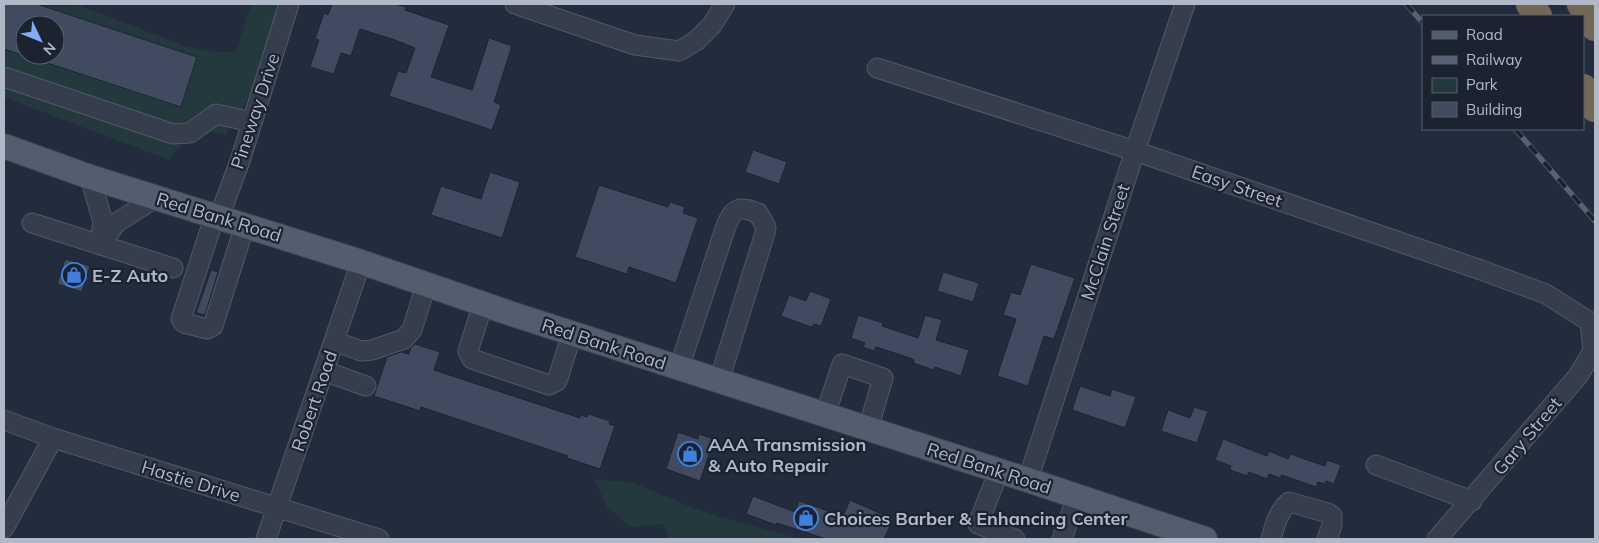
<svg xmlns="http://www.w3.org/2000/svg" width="1599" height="543" font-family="Mulish,sans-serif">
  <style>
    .green { fill: #24393d; fill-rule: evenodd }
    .building { fill: #414b5f; stroke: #1d2533 }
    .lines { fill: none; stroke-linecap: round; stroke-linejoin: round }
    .minor-casing { stroke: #515967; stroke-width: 21 }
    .major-casing { stroke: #3f4755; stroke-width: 26 }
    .highway-casing { stroke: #414957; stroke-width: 29 }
    .minor { stroke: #363e4d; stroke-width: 19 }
    .major { stroke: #545d6d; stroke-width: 24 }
    .highway { stroke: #736853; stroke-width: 28 }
    .rail-casing { stroke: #586274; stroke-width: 5.5 }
    .rail { stroke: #1b2331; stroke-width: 4; stroke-dasharray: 11; stroke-linecap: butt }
    .labels { text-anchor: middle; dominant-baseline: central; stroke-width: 4.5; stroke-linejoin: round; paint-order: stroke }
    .street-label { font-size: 18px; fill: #b1b9c8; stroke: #1b2331 }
    .poi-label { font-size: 18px; font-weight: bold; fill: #b1b9c8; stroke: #1b2331; text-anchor: start }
  </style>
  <rect width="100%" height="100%" fill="#222c3c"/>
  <path class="green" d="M4,4H18V7L81,6L185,46L216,52H236L251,4H281L260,82L225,135L200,130L184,141L169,160L4,97ZM25,25H55V55H25Z
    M594,479L634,483L686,505L717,516L801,539H669L664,524L631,527L607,507Z"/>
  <path class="building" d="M4,4H37L197,57L181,107L29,57L30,55H55V25H25V56L4,49Z
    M332,4H395L406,7L405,10L449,25L431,77L472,90L489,38L512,46L494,102L501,105L492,130L389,96L398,71L406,73L415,48L395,40L360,29L351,56L341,53L334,74L310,67L319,40L315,39L324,13L328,15Z
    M753,150L787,162L779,184L745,172Z
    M490,172L520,182L502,238L431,215L441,186L481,199Z
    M599,185L668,207L670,202L685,207L683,213L698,218L676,283L629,267L627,274L575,257Z
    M65,259L90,266L82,292L57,284Z
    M1031,264L1075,278L1054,339L1044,336L1028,386L997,376L1016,319L1003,315L1011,292L1020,295Z
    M211,270L218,272L205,315L196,313Z
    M943,272L979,283L973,302L937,291Z
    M810,291L831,299L821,326L814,324L813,326L811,327L781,316L789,295L806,301Z
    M858,315L883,323L882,326L918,338L925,315L942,320L936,340L969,350L961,376L935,367L934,370L913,363L914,360L910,358L876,347L874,351L863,347L865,343L851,338Z
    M415,344L440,352L434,370L580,418L581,415L587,417L588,414L610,421L609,424L615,426L600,469L567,458L568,456L421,407L420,411L374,396L387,357L401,352L409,354L411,348Z
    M1080,386L1110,396L1112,389L1136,397L1125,428L1072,410Z
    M1194,407L1208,411L1197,443L1161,431L1168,410L1190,418Z
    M678,432L698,439L699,434L714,439L700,481L666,469Z
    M1223,439L1267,456L1269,451L1288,459L1290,454L1325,466L1327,460L1341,465L1334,484L1326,481L1325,484L1318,482L1316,487L1282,475L1280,478L1269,474L1267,479L1249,472L1247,476L1230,470L1231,466L1215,460Z
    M753,496L795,512L799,501L843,516L850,500L893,519L884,539H826L777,523L776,525L746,514Z"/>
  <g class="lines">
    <defs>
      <path id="minor" d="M515,4L635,45L679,51L696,41L712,25L725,4
        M877,68L1135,151L1481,270L1546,294L1590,322L1593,351L1578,376L1437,539
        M4,77L173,134L190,133L216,114L252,122
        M90,177L103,222L100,243
        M215,215L181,319L184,323L207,329L213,326L245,225
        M219,217L240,161L289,4
        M32,223L173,268
        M100,245L116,223L157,197
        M483,304L468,351L472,359L549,385L557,381L572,334
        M334,341L361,351L372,350L404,339L412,330L426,285
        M679,368L726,226C734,207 739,206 758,213L766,227L765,233L719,381
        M324,371L366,386
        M825,415L842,364L883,378L868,429
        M4,420L53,438L379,539
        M1376,465L1472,501
        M999,471L978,524L1015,539
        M1028,480L1135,151L1185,4
        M4,528L53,438
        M266,539L361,262
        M1062,539L1077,497
        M1271,539C1275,525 1278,512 1289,502L1328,513L1332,516V525L1327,539"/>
      <path id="major" d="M4,146L90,177L361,262L512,314L1028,480L1205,539"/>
      <path id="highway" d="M1530,4L1538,16
        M1581,4L1595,27
        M1583,88L1595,108"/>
    </defs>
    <use href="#minor" class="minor-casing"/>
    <use href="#major" class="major-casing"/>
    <use href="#highway" class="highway-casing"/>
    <use href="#minor" class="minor"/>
    <use href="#major" class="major"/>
    <use href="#highway" class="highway"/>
    <defs>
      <path id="rail" d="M1406,4L1423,23
        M1515,129L1595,221"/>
    </defs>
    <use href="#rail" class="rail-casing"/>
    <use href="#rail" class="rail"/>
  </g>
  <defs>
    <symbol id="shop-ring" viewBox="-11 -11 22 22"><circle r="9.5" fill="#1b2331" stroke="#3f7fe0" stroke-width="1.5"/><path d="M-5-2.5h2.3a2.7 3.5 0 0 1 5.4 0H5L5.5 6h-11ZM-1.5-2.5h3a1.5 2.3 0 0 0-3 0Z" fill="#3f7fe0"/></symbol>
  </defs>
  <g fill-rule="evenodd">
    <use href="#shop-ring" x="60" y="261" width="28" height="28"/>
    <use href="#shop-ring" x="676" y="440" width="28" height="28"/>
    <use href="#shop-ring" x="792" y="504" width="28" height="28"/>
  </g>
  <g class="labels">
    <g class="street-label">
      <text transform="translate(255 111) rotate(-72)">Pineway Drive</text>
      <text transform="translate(1237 186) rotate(19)">Easy Street</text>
      <text transform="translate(219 217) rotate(17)">Red Bank Road</text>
      <text transform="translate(1105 242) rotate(-72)">McClain Street</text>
      <text transform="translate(604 344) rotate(18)">Red Bank Road</text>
      <text transform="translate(314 401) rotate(-71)">Robert Road</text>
      <text transform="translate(1527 436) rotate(-50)">Gary Street</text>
      <text transform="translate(989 468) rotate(18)">Red Bank Road</text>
      <text transform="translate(191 481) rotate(17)">Hastie Drive</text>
    </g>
    <g class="poi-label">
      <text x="92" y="275">E-Z Auto</text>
      <text x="708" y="444">AAA Transmission<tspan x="708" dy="21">&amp; Auto Repair</tspan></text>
      <text x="824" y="518">Choices Barber &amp; Enhancing Center</text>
    </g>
  </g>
  <rect width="1599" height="543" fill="none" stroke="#b1b9c8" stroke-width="10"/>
  <rect x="1422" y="15" width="162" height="115" fill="#1b2331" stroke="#575f6d"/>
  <rect x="1432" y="31" width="25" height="8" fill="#545d6d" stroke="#575f6d"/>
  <text x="1466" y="40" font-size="15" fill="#b1b9c8">Road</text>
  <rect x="1432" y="56" width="25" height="8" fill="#586274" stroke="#575f6d"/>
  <text x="1466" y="65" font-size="15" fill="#b1b9c8">Railway</text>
  <rect x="1432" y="78" width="25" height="15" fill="#24393d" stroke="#575f6d"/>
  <text x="1466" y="90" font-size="15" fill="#b1b9c8">Park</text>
  <rect x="1432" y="102" width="25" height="15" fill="#414b5f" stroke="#575f6d"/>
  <text x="1466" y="115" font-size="15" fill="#b1b9c8">Building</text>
  <g transform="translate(40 40) rotate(133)"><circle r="24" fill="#1b2331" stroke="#575f6d"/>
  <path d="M0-4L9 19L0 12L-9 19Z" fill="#84aafb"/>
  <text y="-8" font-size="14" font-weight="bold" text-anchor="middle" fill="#b1b9c8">N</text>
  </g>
</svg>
